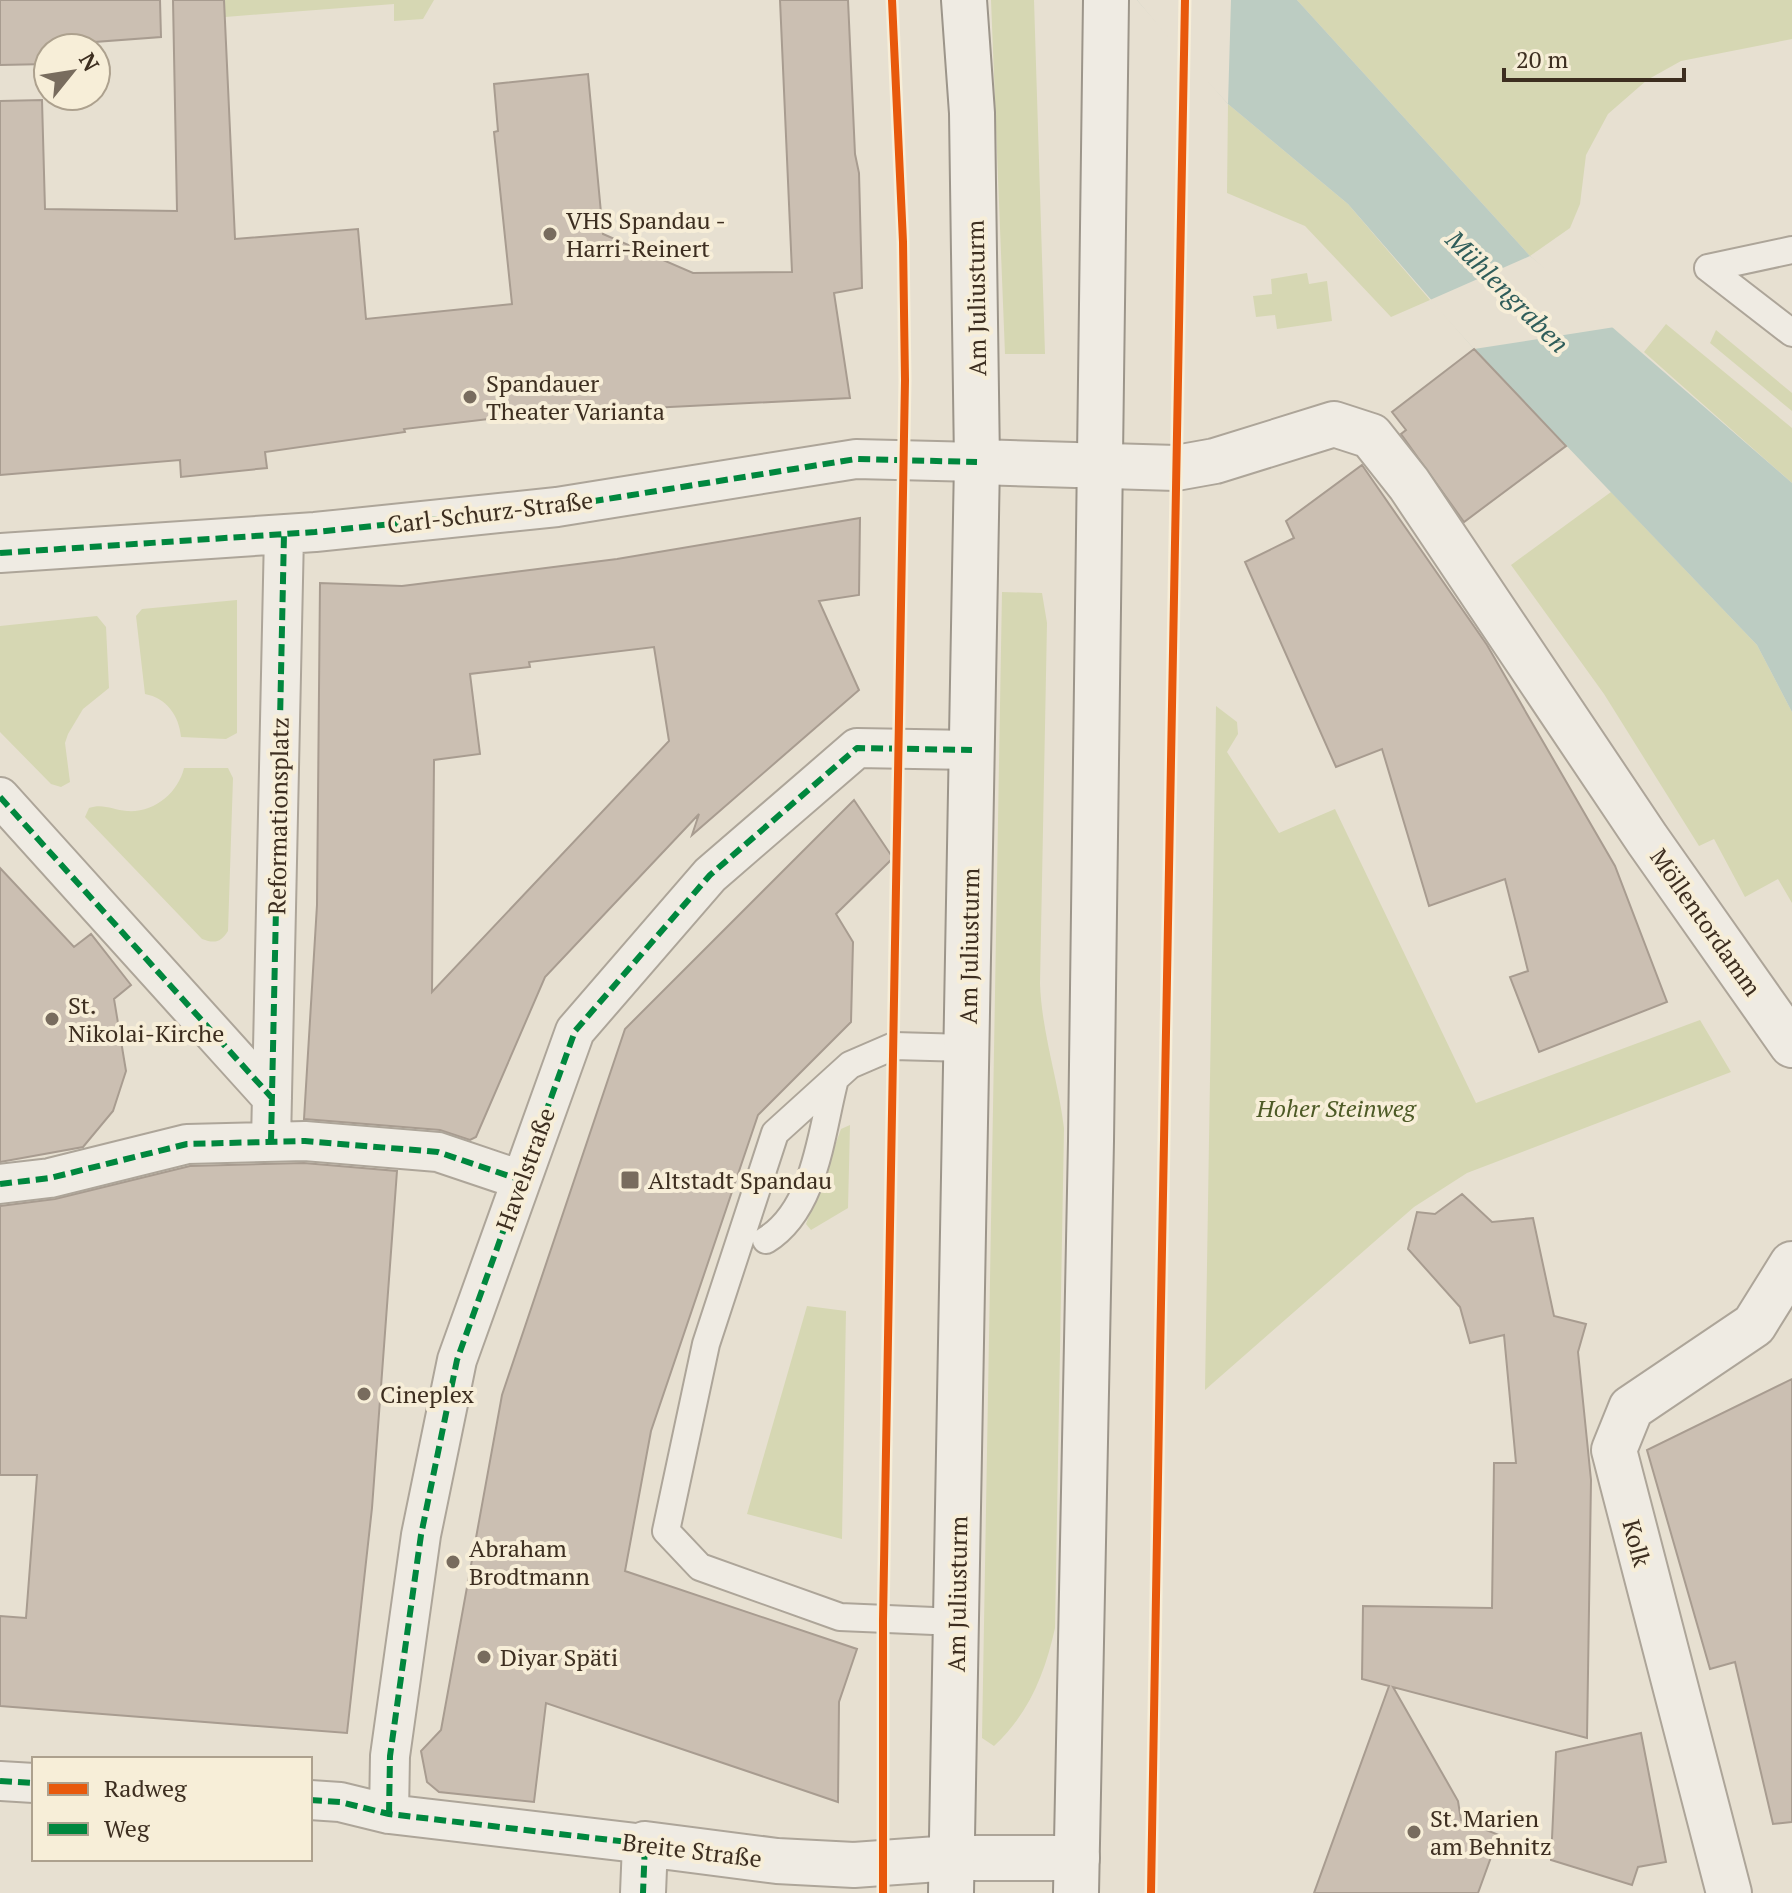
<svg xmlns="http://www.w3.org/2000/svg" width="1792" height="1893" font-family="'PT Serif',serif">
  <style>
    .green { fill: #d6d7b3 }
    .water { fill: #bcccc2 }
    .pier { fill: #e7e0d1 }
    .building { fill: #cbbfb2; stroke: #a89c90; stroke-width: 2; fill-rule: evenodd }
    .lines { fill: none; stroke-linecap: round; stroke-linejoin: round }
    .service-casing { stroke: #ada599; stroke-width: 30 }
    .pedestrian-casing { stroke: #ada599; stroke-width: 42 }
    .minor-casing { stroke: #ada599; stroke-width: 48 }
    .secondary-casing { stroke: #9c958a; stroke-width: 48 }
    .service { stroke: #efebe3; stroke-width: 26 }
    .pedestrian { stroke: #efebe3; stroke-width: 38 }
    .minor { stroke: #efebe3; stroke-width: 44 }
    .secondary { stroke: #efebe3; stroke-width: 44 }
    .quiet { stroke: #00873e; stroke-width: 6; stroke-dasharray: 12 6; stroke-linecap: butt }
    .cycleway-casing { stroke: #f7eed8; stroke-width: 13 }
    .cycleway { stroke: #e8590c; stroke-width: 8 }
    .poi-dot { fill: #786c5e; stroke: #f7eed8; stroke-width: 3 }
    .labels { text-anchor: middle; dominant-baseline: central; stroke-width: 8; stroke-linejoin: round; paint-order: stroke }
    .poi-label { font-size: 24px; fill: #3d2e20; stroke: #f7eed8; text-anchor: start }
    .street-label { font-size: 24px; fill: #3d2e20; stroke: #f7eed8 }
    .park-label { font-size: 24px; font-style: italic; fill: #4d5a26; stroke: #f7eed8 }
    .water-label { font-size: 26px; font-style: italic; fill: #2f5d5a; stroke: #f7eed8 }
  </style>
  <rect width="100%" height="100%" fill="#e7e0d1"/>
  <path class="green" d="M223,0H434L423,19L394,21V4L225,17Z
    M991,0H1034L1045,354H1005Z
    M1297,0H1792V39L1681,61L1647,80L1608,114L1586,155L1580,204L1570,228L1530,256Z
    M1228,104L1348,204L1430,300L1391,317L1305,226L1227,193Z
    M1307,273L1309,284L1327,281L1332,321L1277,329L1275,315L1256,317L1253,296L1272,294L1271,279Z
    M1666,324L1792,428V483L1644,352Z
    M1716,330L1792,393V411L1710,343Z
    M1611,492L1757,645L1792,712V903L1778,879L1745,897L1714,839L1699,846L1604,694L1511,565Z
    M1002,592L1042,593L1047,623L1040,984C1042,1034 1058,1079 1064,1128L1055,1628C1045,1673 1029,1714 994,1746L982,1738Z
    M237,600V733L226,739L181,737C179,715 166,698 145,694L136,616L142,609Z
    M97,616L106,627L109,688L83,709L68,734L65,743L70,782L61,787L51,784L0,732V626Z
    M1216,706L1237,722L1238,734L1227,752L1279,833L1335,809L1476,1103L1700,1020L1731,1072L1467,1173L1414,1207L1205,1390Z
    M184,768H228L233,778L228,931C221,942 215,944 202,939L85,817L89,808C103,803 113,810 127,811C154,813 178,793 184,768Z
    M850,1125L848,1208L811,1230L806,1224L841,1129Z
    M807,1306L846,1311L842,1539L747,1514Z"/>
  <path class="water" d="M1137,0H1297L1530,256L1792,483V712L1757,645L1474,349L1348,204L1228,104Z"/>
  <path class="pier" d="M1137,0H1231L1228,104L1184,56Z
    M1530,256L1570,288L1615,327L1474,349L1430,300Z"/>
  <path class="building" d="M0,0H160L161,37L68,44V48H48V64L0,65Z
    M173,0H224L235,239L358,229L366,319L512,304L494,132L498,131L494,84L588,74L603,234L693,273L792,272L780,0H848L855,154L859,173L862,288L834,293L850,398L611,410L609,405L404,429L405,432L265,452L267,468L181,477L180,460L0,475V101L42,100L45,209L177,211Z
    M1474,349L1566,446L1464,522L1401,434L1406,430L1392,412Z
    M1362,465L1487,645L1615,866L1667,1002L1539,1052L1510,977L1528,971L1505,879L1429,906L1382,749L1336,767L1245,562L1294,538L1286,521Z
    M860,518L859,595L819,601L859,690L692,835L699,814L545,977L476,1137L470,1140L440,1130L304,1119L317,905L320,583L402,586L617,559ZM654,647L669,741L432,992L434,760L480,754L470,674L530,667L529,662Z
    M854,800L893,858L836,914L853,942L851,1022L758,1115L651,1431L625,1571L857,1649L839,1702L838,1802L546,1703L534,1802L439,1792L427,1782L421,1751L441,1730L502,1395L625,1029Z
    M0,868L74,947L91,934L131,985L114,999L126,1071L113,1111L83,1147L0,1162Z
    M304,1163L397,1171L372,1508L347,1733L0,1706V1616L26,1618L37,1475H0V1206L55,1199L190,1166Z
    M1462,1194L1492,1222L1533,1218L1554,1316L1586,1324L1578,1352L1591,1480L1587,1738L1393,1687L1458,1801L1461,1820L1499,1835L1478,1893H1314L1389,1686L1362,1679L1363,1606L1492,1608L1494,1463H1516L1504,1335L1470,1343L1460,1307L1408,1249L1417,1212L1435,1214Z
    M1792,1379V1822L1773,1824L1735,1662L1710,1669L1647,1450Z
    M1641,1733L1666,1862L1638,1867L1632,1885L1551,1860L1556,1752Z"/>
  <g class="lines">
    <defs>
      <path id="service" d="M1708,268L1792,333
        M1708,268L1792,250
        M766,1240C816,1209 821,1132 835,1079
        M957,1622L840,1617L700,1567L666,1531L706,1344L775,1133L850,1065L894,1046L967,1048"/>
      <path id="pedestrian" d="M0,553L315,532L557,507L856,459L977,462
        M0,797L272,1098
        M271,1142L284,534
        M0,1184L50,1178L187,1144L305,1141L438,1152L521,1180
        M0,1781L34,1783
        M310,1800L340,1802L389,1814L645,1844
        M389,1814L390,1756L421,1535L457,1360L575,1031L710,875L857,748L972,750"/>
      <path id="minor" d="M977,462L1176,468L1215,461L1334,424L1371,436L1409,484L1647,839L1792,1045
        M643,1893L645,1844L777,1861L854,1865L952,1858H1077
        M1729,1893L1614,1450L1631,1408L1754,1325L1792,1264"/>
      <path id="secondary" d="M951,1893L977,462L972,113L964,0
        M1076,1893L1091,1141L1106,0"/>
    </defs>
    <use href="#service" class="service-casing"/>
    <use href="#pedestrian" class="pedestrian-casing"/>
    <use href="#minor" class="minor-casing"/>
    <use href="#secondary" class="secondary-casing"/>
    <use href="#service" class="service"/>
    <use href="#pedestrian" class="pedestrian"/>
    <use href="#minor" class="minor"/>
    <use href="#secondary" class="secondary"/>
    <path class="quiet" d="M0,553L315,532L557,507L856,459L977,462
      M0,797L272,1098
      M271,1142L284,534
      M0,1184L50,1178L187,1144L305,1141L438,1152L521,1180
      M0,1781L34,1783
      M310,1800L340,1802L389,1814L645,1844L643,1893
      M389,1814L390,1756L421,1535L457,1360L575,1031L710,875L857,748L972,750"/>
    <defs>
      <path id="cycleway" d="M883,1893V1620L905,380L903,242L892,0
        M1151,1893C1162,1262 1171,631 1185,0"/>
    </defs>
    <use href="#cycleway" class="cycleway-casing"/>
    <use href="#cycleway" class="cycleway"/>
  </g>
  <g class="poi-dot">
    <circle cx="550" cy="234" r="8"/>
    <circle cx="470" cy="397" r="8"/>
    <circle cx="52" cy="1019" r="8"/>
    <rect x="620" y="1170" width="20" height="20" rx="4"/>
    <circle cx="364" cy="1394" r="8"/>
    <circle cx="453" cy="1562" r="8"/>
    <circle cx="484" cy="1657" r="8"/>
    <circle cx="1414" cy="1832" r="8"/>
  </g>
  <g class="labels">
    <g class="poi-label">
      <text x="566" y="220">VHS Spandau -<tspan x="566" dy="28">Harri-Reinert</tspan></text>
      <text x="486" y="383">Spandauer<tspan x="486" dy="28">Theater Varianta</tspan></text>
      <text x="68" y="1005">St.<tspan x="68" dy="28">Nikolai-Kirche</tspan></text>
      <text x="648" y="1180">Altstadt Spandau</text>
      <text x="380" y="1394">Cineplex</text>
      <text x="469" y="1548">Abraham<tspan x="469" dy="28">Brodtmann</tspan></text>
      <text x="500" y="1657">Diyar Späti</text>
      <text x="1430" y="1818">St. Marien<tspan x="1430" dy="28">am Behnitz</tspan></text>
    </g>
    <g class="street-label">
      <text transform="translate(976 298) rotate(-91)">Am Juliusturm</text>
      <text transform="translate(490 512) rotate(-7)">Carl-Schurz-Straße</text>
      <text transform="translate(278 816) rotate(-89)">Reformationsplatz</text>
      <text transform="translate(1706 922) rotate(55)">Möllentordamm</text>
      <text transform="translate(969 946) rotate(-89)">Am Juliusturm</text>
      <text transform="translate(525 1169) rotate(-70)">Havelstraße</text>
      <text transform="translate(1637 1543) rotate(75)">Kolk</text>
      <text transform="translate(957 1594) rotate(-89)">Am Juliusturm</text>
      <text transform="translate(692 1850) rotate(7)">Breite Straße</text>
    </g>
    <g class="park-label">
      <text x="1336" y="1108">Hoher Steinweg</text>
    </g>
    <g class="water-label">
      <text transform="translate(1508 291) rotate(45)">Mühlengraben</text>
    </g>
  </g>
  <rect x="32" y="1757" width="280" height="104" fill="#f7eed8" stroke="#ada18e" stroke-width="2"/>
  <rect x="48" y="1783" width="40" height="12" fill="#e8590c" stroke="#ada18e" stroke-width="2"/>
  <text x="104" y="1797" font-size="24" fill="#3d2e20">Radweg</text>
  <rect x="48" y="1823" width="40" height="12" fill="#00873e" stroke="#ada18e" stroke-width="2"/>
  <text x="104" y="1837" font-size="24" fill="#3d2e20">Weg</text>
  <g transform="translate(72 72) rotate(60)"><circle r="38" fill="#f7eed8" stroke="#ada18e" stroke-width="2"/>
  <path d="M0-6L14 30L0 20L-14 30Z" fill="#786c5e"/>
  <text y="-12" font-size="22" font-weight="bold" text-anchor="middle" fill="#3d2e20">N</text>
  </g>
  <path d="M1504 68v12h180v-12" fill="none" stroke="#3d2e20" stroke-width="4"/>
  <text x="1516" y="68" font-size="24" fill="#3d2e20" stroke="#f7eed8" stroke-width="6" paint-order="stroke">20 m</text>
</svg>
